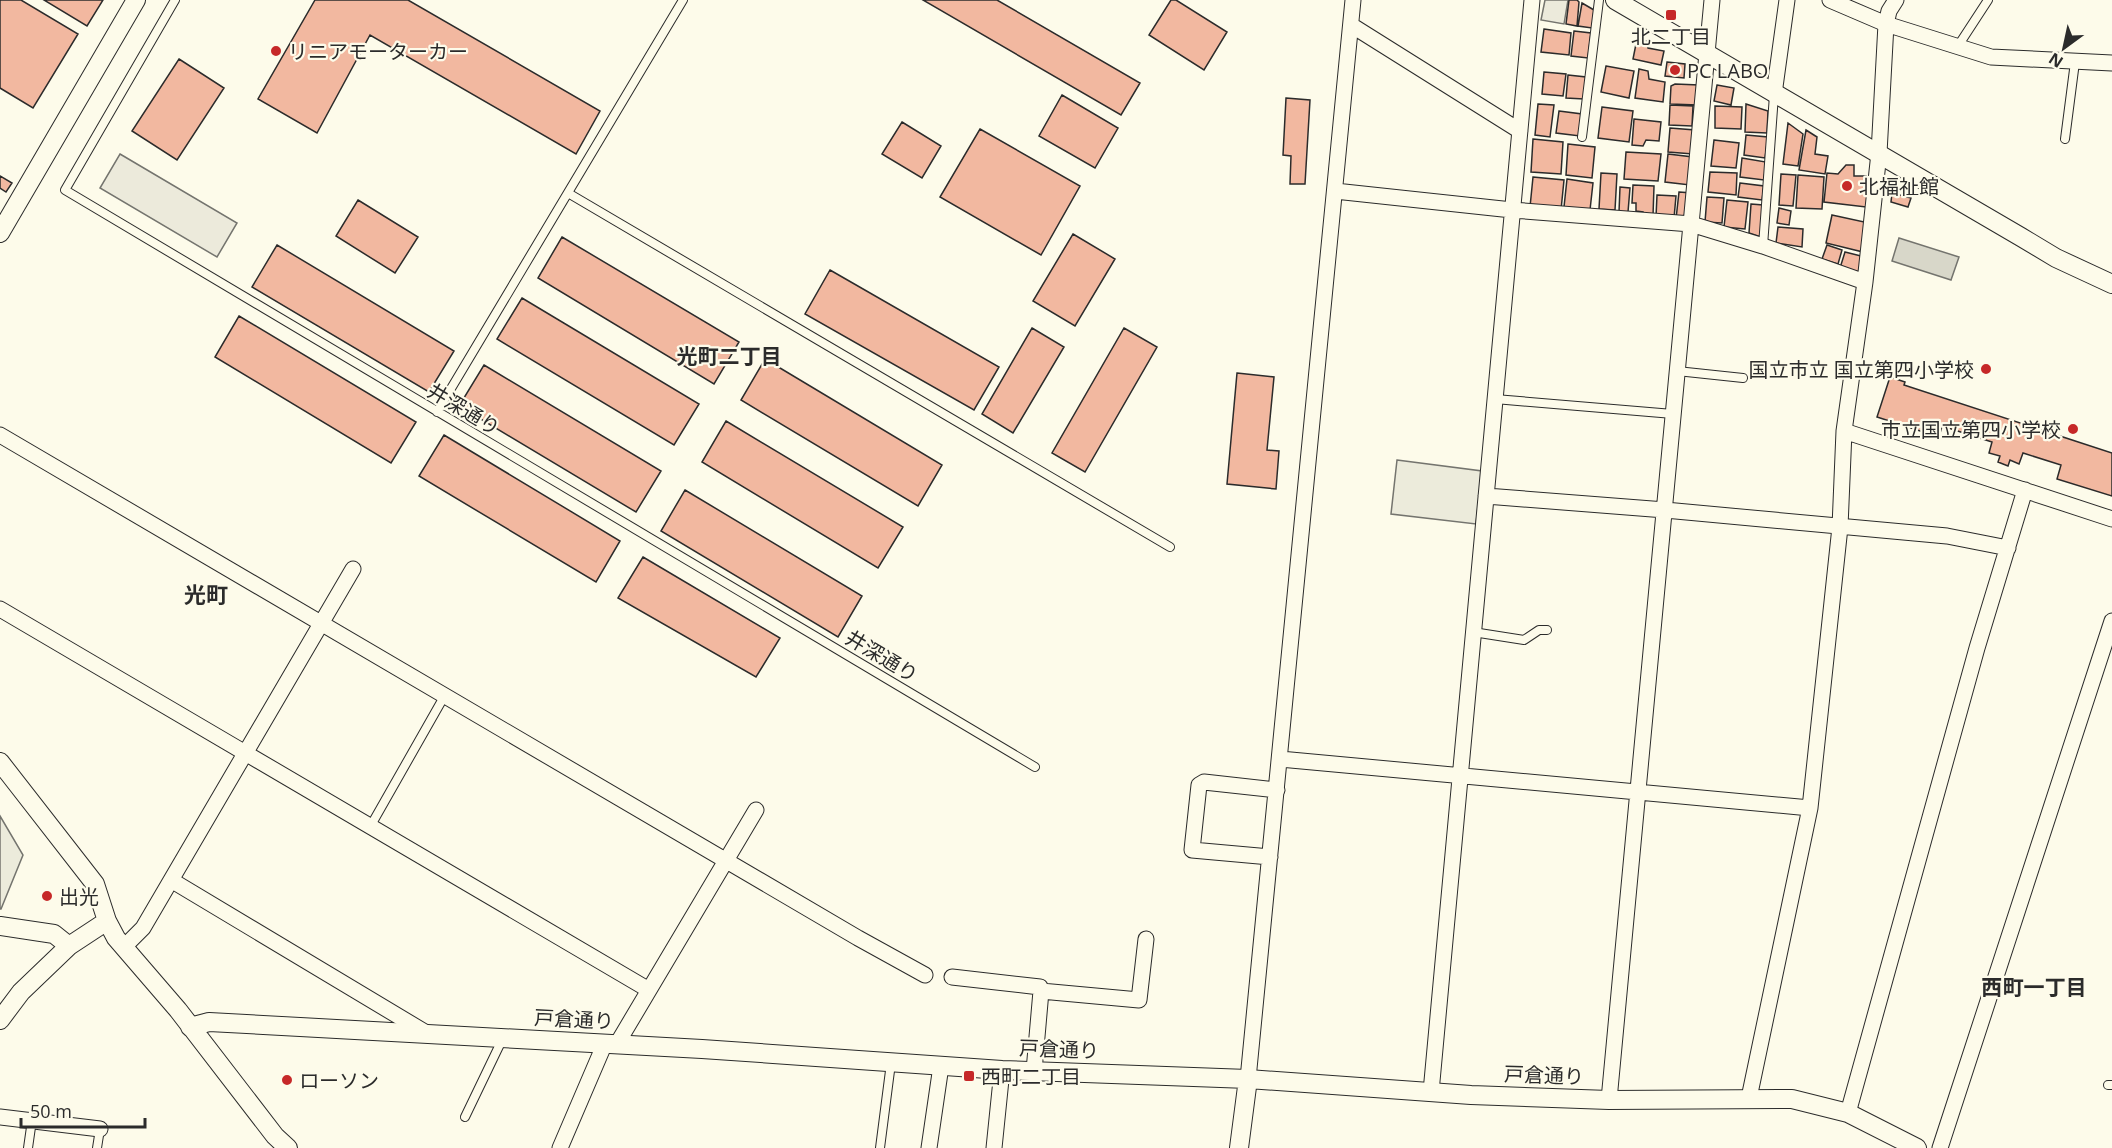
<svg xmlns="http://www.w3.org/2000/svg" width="2112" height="1148" font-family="'Open Sans','Noto Sans JP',sans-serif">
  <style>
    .green { fill: #ecebdb; stroke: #74746e; stroke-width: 1.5 }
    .parking { fill: #eceadb; stroke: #74746e; stroke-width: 1.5 }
    .water { fill: #d8d7c9; stroke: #74746e; stroke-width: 1.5 }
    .building { fill: #f2b8a0; stroke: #2b2b2b; stroke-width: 1.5 }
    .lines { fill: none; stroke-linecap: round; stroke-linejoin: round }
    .service-casing { stroke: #2b2b2b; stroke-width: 10 }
    .minor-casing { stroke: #2b2b2b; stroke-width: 17 }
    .tertiary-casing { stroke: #2b2b2b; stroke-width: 20 }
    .service { stroke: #fdfbea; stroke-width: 8 }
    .minor { stroke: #fdfbea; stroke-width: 15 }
    .tertiary { stroke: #fdfbea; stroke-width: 18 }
    .poi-dot { fill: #c62828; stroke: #fdfbea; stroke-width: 2 }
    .labels { text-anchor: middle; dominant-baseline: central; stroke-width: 4.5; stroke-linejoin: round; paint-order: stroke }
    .poi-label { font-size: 20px; fill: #2b2b2b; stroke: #fdfbea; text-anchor: start }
    .street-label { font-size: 20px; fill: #2b2b2b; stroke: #fdfbea }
    .neighbourhood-label { font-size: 21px; font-weight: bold; fill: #2b2b2b; stroke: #fdfbea }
    .quarter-label { font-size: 22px; font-weight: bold; fill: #2b2b2b; stroke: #fdfbea }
  </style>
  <rect width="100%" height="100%" fill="#fdfbea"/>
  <path class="green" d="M1397,460L1482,471L1476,524L1391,514Z
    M0,816L23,855L1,909H0Z"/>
  <path class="parking" d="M1545,0H1568L1564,24L1541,20Z
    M120,154L237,223L217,257L100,188Z"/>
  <path class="water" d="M1899,238L1959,257L1951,280L1892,261Z"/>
  <path class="building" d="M0,0H21L78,34L33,108L0,88Z
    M44,0H103L87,26Z
    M315,0H408L600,111L576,154L370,35L317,133L258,99Z
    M923,0H997L1140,83L1121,115Z
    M1171,0H1176L1227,32L1204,70L1149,35Z
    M1569,0H1577L1579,2L1577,26L1566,24Z
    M1582,3L1594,10L1592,28L1578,26Z
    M1544,29L1571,33L1569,55L1541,52Z
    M1574,31L1591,33L1588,58L1571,56Z
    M1637,39L1646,41L1648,48L1664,51L1661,65L1633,59Z
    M179,59L224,88L177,160L132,131Z
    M1667,62L1685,64L1684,78L1665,76Z
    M1606,66L1634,71L1629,98L1601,92Z
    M1639,69L1648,71L1649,79L1665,82L1663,102L1635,98Z
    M1544,72L1566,74L1563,96L1542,94Z
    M1568,75L1586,77L1584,99L1566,98Z
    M1675,84L1699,85L1698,105L1670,104L1671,86Z
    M1717,85L1734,88L1731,105L1714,101Z
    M1062,95L1118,128L1095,168L1039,136Z
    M1286,98L1310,100L1305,184H1290L1291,156L1283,155Z
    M1538,104L1554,105L1550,137L1535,135Z
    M1746,104L1768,111L1767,133L1745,132Z
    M1670,105L1693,106L1692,126L1669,125Z
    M1715,106L1742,107L1741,129L1715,128Z
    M1602,107L1633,111L1629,142L1598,138Z
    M1559,111L1582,114L1580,136L1556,133Z
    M1634,119L1661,122L1659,141L1646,140L1643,146L1632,145Z
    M902,122L941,146L922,178L882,154Z
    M1788,123L1803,134L1798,166L1783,164Z
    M1670,128L1695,130L1693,154L1668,152Z
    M980,129L1080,186L1041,255L940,197Z
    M1806,130L1817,137L1815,154L1828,156L1825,174L1799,170Z
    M1746,135L1768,137L1765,158L1744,155Z
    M1533,139L1563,142L1561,174L1531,172Z
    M1714,140L1739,143L1736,168L1711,166Z
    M1568,144L1595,147L1592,178L1566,175Z
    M1626,152L1661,154L1658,181L1624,179Z
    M1668,154L1693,157L1690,185L1665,182Z
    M1742,158L1766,162L1764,180L1740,177Z
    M1846,165H1854V176H1866V184L1872,189L1866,207L1824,202L1827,173L1838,174Z
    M1710,172L1737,173L1736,195L1708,192Z
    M1601,173L1617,174L1615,210L1599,209Z
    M1781,174L1796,175L1793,206L1779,205Z
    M1798,175L1824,177L1822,209L1796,208Z
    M0,176L12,183L6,192L0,188Z
    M1533,177L1564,180L1561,210L1530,207Z
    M1567,179L1593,183L1590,210L1564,207Z
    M1740,183L1764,186L1762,200L1738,197Z
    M1633,185L1654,186L1653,216H1643V212L1636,211V203H1632Z
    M1620,187L1630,188L1628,212H1619Z
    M1679,192L1692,193L1689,221L1676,219Z
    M1892,193L1911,198L1908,207L1891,202Z
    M1657,195L1676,196L1674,218L1656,217Z
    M1707,197L1724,198L1722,223L1705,222Z
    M358,200L418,237L395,273L336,236Z
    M1727,200L1748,202L1745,229L1724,227Z
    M1751,204L1763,205L1761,237L1749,233Z
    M1779,208L1791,211L1789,225L1777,223Z
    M1832,215L1869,223L1863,252L1826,243Z
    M1778,227L1803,229L1802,247L1776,243Z
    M1073,234L1115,259L1075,326L1033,301Z
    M562,237L739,342L714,384L538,278Z
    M277,245L454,351L429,392L252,287Z
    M1827,245L1842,250L1838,264L1822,259Z
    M1845,252L1865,257L1861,274L1840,268Z
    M830,270L999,367L974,410L805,314Z
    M522,298L699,404L674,445L497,339Z
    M239,316L416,422L391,463L215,357Z
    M1032,328L1064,347L1013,433L982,414Z
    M1124,328L1157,347L1085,472L1052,453Z
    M765,359L942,465L918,506L741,400Z
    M484,365L661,471L636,512L459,406Z
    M1237,373L1274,377L1267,450L1279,451L1276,489L1227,484Z
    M1890,377L1905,382L1904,385L2112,453V496L2057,479L2061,465L2023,453L2019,464L2010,460L2008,466L1998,462L2000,456L1989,453L1992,442L1942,426L1939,437L1877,417Z
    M726,421L903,527L878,568L702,462Z
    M444,435L620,541L596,582L419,476Z
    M685,490L862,596L838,637L661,531Z
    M643,557L780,638L756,677L618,598Z"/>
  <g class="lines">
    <defs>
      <path id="service" d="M175,0L65,190L1035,767
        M1958,46L1988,0
        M1582,137L1599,0
        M2065,139L2075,62
        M568,193L1170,547
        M1763,246L1774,95
        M1677,371L1743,378
        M1495,399L1673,414
        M437,412L683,0
        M1473,632L1524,640L1539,630H1547
        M370,827L445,695
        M2108,1085H2112
        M465,1117L502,1040
        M28,1148L32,1120
        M97,1148L100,1129
        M880,1148L891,1063"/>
      <path id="minor" d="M1830,0L1886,24L1991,57L2112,63
        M1351,25L1520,131
        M1774,94L1787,0
        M1335,191L1512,210L1691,224L1763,246L1865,282
        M1844,431L2112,519
        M0,435L858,938L925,975
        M1486,496L1665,510L1947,536L2008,548
        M0,609L649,990
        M1280,759L1810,808
        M1270,857L1192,850L1199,785L1204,782L1277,790
        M171,880L428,1034
        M124,947L143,928L353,569
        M952,977L1040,987L1041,991
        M617,1044L756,810
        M1034,1071L1041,991L1139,1000L1146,939
        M1248,1079L1353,0
        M1431,1092L1532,0
        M1749,1098L1810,808L1840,527L1844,431L1865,282L1879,153L1886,24L1889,11L1896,0
        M1609,1100L1712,0
        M1848,1113L1977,648L2025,490
        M0,1117L100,1129
        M560,1148L605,1043
        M929,1148L941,1066
        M994,1148L1002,1070
        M1940,1148L2112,621"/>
      <path id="tertiary" d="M1615,0L2021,237L2056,258L2112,284
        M0,233L136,0
        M0,762L95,884L107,921L116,938L178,1010L275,1136L288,1148
        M0,926L54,934L69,946
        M0,1020L21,992L69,946L107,921
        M190,1027L209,1022L702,1049L1002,1070L1248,1079L1471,1095L1609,1100L1792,1099L1848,1113L1917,1148
        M1239,1148L1248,1079"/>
    </defs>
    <use href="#service" class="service-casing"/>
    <use href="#minor" class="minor-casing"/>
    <use href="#tertiary" class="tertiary-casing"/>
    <use href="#service" class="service"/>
    <use href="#minor" class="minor"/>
    <use href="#tertiary" class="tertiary"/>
  </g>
  <g class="poi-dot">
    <rect x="1665" y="9" width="12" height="12" rx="3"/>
    <circle cx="276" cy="51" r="6"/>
    <circle cx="1675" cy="70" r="6"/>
    <circle cx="1847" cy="186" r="6"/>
    <circle cx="1986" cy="369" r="6"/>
    <circle cx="2073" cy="429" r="6"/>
    <circle cx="47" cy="896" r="6"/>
    <rect x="963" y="1070" width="12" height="12" rx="3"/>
    <circle cx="287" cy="1080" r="6"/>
  </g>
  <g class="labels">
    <g class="poi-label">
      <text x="1671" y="36" text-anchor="middle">北二丁目</text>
      <text x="288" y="51">リニアモーターカー</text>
      <text x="1687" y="70">PC LABO</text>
      <text x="1859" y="186">北福祉館</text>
      <text x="1974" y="369" text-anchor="end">国立市立 国立第四小学校</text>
      <text x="2061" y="429" text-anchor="end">市立国立第四小学校</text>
      <text x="59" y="896">出光</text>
      <text x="981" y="1076">西町二丁目</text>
      <text x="299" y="1080">ローソン</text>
    </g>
    <g class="street-label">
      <text transform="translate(464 409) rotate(31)">井深通り</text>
      <text transform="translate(882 656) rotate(31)">井深通り</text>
      <text transform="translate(574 1019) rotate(3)">戸倉通り</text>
      <text transform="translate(1059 1049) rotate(2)">戸倉通り</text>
      <text transform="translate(1544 1075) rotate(2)">戸倉通り</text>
    </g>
    <g class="neighbourhood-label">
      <text x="729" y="356">光町二丁目</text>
      <text x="2034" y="987">西町一丁目</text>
    </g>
    <g class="quarter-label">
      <text x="206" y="594">光町</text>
    </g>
  </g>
  <g transform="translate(2064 48) rotate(213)" stroke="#fdfbea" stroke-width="4.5" paint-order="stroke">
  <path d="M0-4.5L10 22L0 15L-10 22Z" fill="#2b2b2b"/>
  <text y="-9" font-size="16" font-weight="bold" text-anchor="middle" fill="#2b2b2b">N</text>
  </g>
  <path d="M21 1118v9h124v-9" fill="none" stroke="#2b2b2b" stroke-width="3"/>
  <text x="30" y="1118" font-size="18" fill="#2b2b2b" stroke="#fdfbea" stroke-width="4.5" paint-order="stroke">50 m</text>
</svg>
